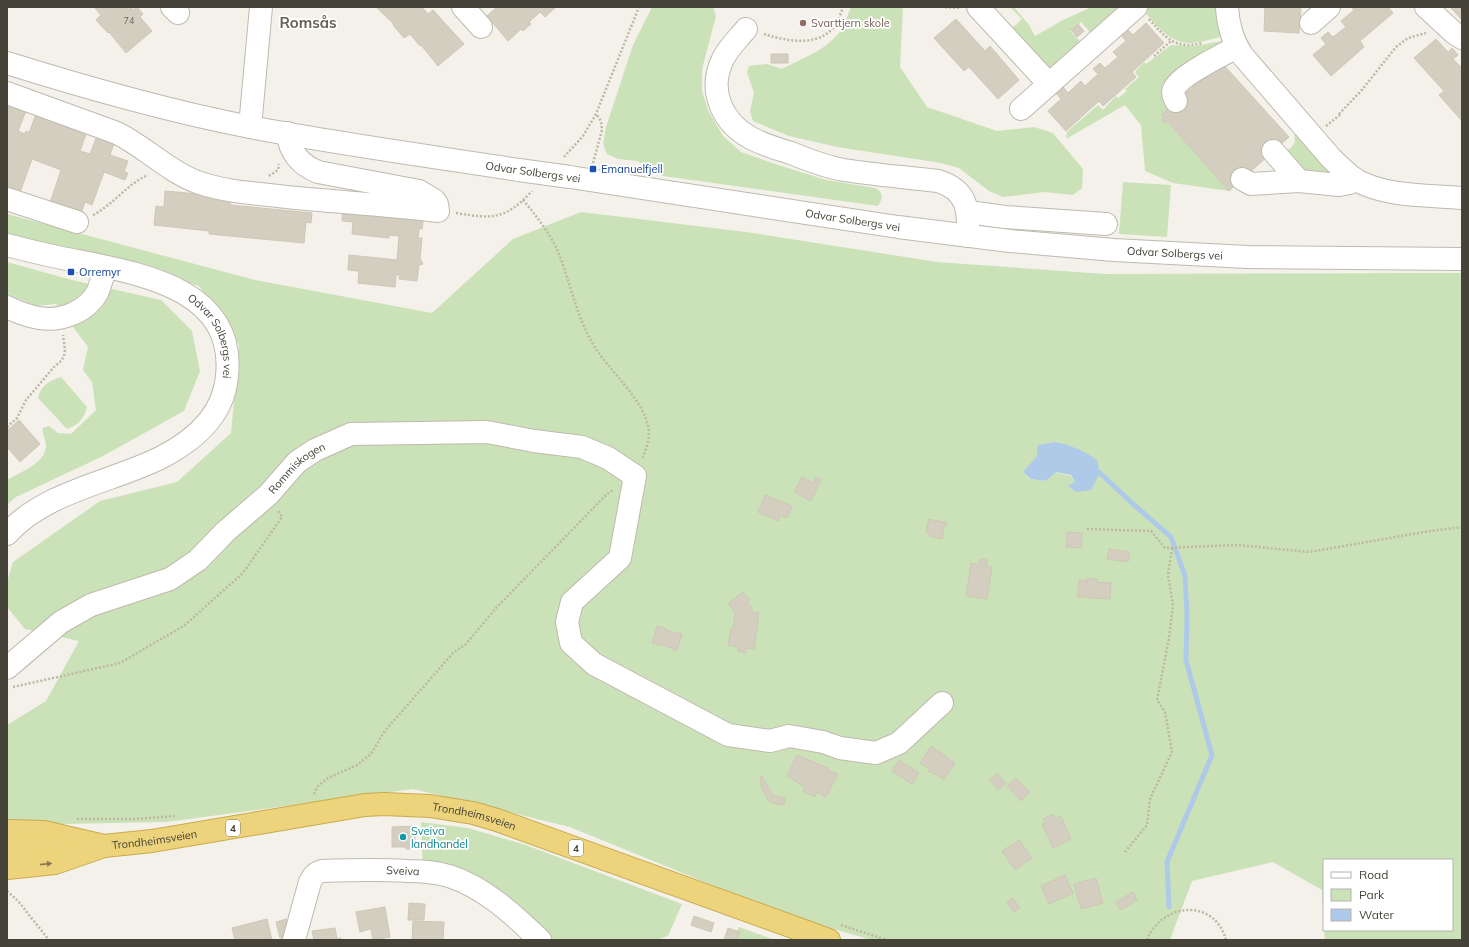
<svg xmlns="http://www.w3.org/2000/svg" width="1469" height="947" font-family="Mulish,sans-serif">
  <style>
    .green { fill: #cbe2b8; fill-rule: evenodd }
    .water { fill: #aecae8 }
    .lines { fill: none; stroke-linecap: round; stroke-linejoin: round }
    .stream { stroke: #aecae8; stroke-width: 5 }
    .building { fill: #d4cec1; stroke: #cec7b5 }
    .minor-casing { stroke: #bebaae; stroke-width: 24 }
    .highway-casing { stroke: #cbaa4c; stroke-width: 24 }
    .path { stroke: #beb7a1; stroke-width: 2.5; stroke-dasharray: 2 2; stroke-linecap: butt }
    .minor { stroke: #fff; stroke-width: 22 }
    .highway { stroke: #edd37b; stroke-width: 22 }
    .minor-bridge-casing { stroke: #bebaae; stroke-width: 24; stroke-linecap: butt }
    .minor-bridge { stroke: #fff; stroke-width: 22 }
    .oneway { fill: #897d53 }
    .education-dot { fill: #8d6e63; stroke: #fff; stroke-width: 1.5 }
    .transit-dot { fill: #1a4fb4; stroke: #fff; stroke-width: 1.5 }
    .culture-dot { fill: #0f9aa8; stroke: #fff; stroke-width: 1.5 }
    .labels { text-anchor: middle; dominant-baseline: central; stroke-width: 3.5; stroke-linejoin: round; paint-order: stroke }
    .number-label { font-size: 9px; fill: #6a665b }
    .shield { fill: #fff; stroke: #7e7b74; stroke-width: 1 }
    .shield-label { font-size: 10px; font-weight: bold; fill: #464339 }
    .education-label { font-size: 11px; fill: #785e54; stroke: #fff; text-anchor: start }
    .transit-label { font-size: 11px; fill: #164399; stroke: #fff; text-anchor: start }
    .street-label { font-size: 11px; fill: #464339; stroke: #fff }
    .culture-label { font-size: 11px; fill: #0d838f; stroke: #fff; text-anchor: start }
    .district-label { font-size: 15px; font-weight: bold; fill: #686152; stroke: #fff }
  </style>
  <rect width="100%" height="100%" fill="#f3f1ea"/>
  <path class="green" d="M652,7H713L716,16L702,69V91L708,110L723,136L741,152L775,164L826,180L875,188C884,192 883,199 878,206L663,176L637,161L618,159L607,154L603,144L606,127L633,45Z
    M851,7H903L900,67L927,107L997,131L1034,127L1053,133L1083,169L1082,188L1073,195L1044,192L1003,197L989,191L959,168L941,163L837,147L789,136L753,121L750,111L754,93L747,72L749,66L767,64L782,69C804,57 829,50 843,27C846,21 848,14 851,7Z
    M1010,7H1014L1029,25L1035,36L1063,20L1092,7H1129L1095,38L1081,22L1070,31L1085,46L1053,65L1055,70H1049L1032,49L1026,53L1008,32L1022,19Z
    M1142,7H1220L1219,32L1221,37C1211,39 1200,43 1190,43C1168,43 1155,23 1141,8Z
    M1222,41V43L1176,76L1174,111L1165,119L1229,191L1173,183L1145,171L1141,125L1125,105L1066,139L1067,132L1098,105L1103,110L1116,96L1118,98L1127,91L1125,89L1139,77L1135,72L1144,62L1146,64L1171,45L1195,46Z
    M1294,129L1337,174L1305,173L1283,152L1291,148L1295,142Z
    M1123,182L1171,185L1167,237L1119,234Z
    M581,212L746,232L937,262L1105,274L1462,273V940H1325L1324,930H1452V860H1324V925L1322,890L1273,862L1192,881L1170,940H871L778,912L570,827L413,789L167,822L7,825V725L46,701L79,641L25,629L7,607V582L13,562L100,501L177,482L231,433L239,345L199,286L7,233V214L255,280L432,313L513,239ZM1038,456L1100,473L1068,486L1075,482L1071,476L1055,472L1046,481L1030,479L1023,472Z
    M7,262L72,280L161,300L192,331L200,371L184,411L103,456L16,497L7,505V480C20,472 45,464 46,446C46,440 42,436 43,428L49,426L58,433L71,434L96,410L92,382L83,370L88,347L56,304L37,306L7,294Z
    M61,377L87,407C84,419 78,425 67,429L38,398C41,385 49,381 61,377Z
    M421,822L468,828L523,844L682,904L668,936L656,940H540L527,928L423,872Z
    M739,927L775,940H734Z"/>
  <path class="water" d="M1055,442C1071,445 1084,451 1097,460L1100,473L1091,490L1076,492L1068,486L1075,482L1071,475L1056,472L1046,481L1031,479L1023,472L1037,456L1038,445Z"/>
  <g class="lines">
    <path class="stream" d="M1100,473L1133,504L1171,537L1185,576L1187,615L1186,660L1212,755L1167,862L1169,907"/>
  </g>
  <path class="building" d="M94,7H131L133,10L137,7L143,14L140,17L152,31L126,53L109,32L108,33L96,20L101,15Z
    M376,7H422L428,14L433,10L464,44L438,66L421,45L420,46L410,34L404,38L393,25L394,24Z
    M497,7H556L545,17L540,12L529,22L531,24L523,31L521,29L508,41L487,16Z
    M1265,7H1301L1299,33L1264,31Z
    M1351,7H1388L1393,13L1360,41L1364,47L1331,76L1313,55L1326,44L1321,38L1328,32L1333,37L1346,27L1341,21L1354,10Z
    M1450,7H1462V20Z
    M956,19L985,51L990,46L1019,80L998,99L969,67L964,71L934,38Z
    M1146,23L1164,43L1132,72L1136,77L1103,106L1099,101L1066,131L1048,111L1061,99L1056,93L1063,87L1068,93L1081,81L1085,86L1098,74L1093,69L1100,63L1105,68L1118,57L1113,52L1126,41L1121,35L1127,29L1133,35Z
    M1078,24L1084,31L1077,37L1071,30Z
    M1436,39L1448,52L1452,48L1458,55L1453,59L1462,68V75L1461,77L1462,78V121L1439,95L1444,91L1414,58Z
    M771,54H788V63H771Z
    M1221,62L1289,137L1229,191L1167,121L1164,123L1162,120L1164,118L1161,115Z
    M7,104L26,111L18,131L25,134L26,131L29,133L37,111L88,129L80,151L90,154L98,133L114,143L110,155L128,161L124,172L128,173L125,180L104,172L92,205L85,202L79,220L48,209L61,170L32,159L18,198L7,191Z
    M165,191L231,197L230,205L312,213L311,223L306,222L304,243L209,234V231L154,225L156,206L164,207Z
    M343,207L424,215L422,229H419L418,238H422L420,258L423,264L419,265L417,281L399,279L400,275H396L395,287L358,283L359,271L348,270L349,255L397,260L399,236L389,235V238L352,234L353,222L342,221Z
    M19,420L40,444L20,462L7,447V431Z
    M802,477L813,483L816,477L821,480L811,501L794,492Z
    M765,495L792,506L787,518L780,515L778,521L758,512Z
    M929,519L947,523L946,526H944L942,539L929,536L930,533L926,532Z
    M1067,532L1082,533L1081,548L1066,547Z
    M1109,549L1130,552L1128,562L1107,559Z
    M980,559L987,560L986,566L992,567L987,599L966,596L971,563L979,565Z
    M1087,578L1097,579V582L1111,583L1110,599L1078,597L1079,580L1087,581Z
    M743,592L750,600L747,602L752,608V612L759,613L754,649L746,648V653L738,651V647L728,645L731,628L733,629L735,613L728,603Z
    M657,626L667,629V631L682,634L677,651L662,644V646L652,643Z
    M931,746L955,763L944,780L936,774L935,775L928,771L930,769L920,763Z
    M797,755L828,768V770L838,774L826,797L817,792L815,797L803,791L805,787L787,776Z
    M899,760L919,773L912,784L892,771Z
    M997,773L1006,784L998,790L989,780Z
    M762,776L773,796L785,798L784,805L772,803L768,800L762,789L760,777Z
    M1016,778L1030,792L1021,801L1007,786Z
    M1053,814L1055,819L1061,816L1071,839L1053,848L1042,824L1045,823L1043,819Z
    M415,826V847H412L411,849H406V847H392V827Z
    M1019,840L1032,858L1015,870L1002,851Z
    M1065,875L1073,893L1049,904L1041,886Z
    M1096,878L1103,903L1081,909L1074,884Z
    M1133,892L1137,900L1120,910L1116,902Z
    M1013,898L1020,908L1014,912L1007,902Z
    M409,903L425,904L424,920H408Z
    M385,907L390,937L373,940L371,929L360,932L356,912Z
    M694,916L714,923L711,932L691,925Z
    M267,919L272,940H235L232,928Z
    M286,919L290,936L280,938L276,922Z
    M413,921L444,922L443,940H412Z
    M335,928L337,939L341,938V940H314L312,931Z
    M728,928L740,932L737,940H724Z"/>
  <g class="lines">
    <defs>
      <g id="minor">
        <path d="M172,7L178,13"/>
        <path d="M463,7L481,27"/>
        <path d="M978,7L1049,84"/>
        <path d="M1227,7C1228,25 1232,40 1242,55L1331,158C1339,166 1347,174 1356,180C1386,197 1428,195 1462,198"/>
        <path d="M1426,7L1453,32L1462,38"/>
        <path d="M1311,23L1329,7"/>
        <path d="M746,29C738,39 727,49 722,61C708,92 723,123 751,138C764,145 778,149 791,153C808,160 826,167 844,170C875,175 906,177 938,181C967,190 969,209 968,236"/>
        <path d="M7,63C87,88 168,111 250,127C339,144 429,156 519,170"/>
        <path d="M7,93L117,133C145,147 168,171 197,182C223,191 250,193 278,196C331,202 385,204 438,211L437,204L434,200L419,191L318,172C301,165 289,152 288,133"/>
        <path d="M1176,101C1174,97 1172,93 1174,89C1179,76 1224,54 1237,47"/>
        <path d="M1021,109L1136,7"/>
        <path d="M250,127L261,7"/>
        <path d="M1273,151L1299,181"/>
        <path id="s1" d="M570,177L898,227L1010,241L1114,250L1247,257L1462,259"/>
        <path d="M1242,179L1251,184L1299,181L1339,185L1350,183L1355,179"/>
        <path d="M7,199L77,222"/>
        <path d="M968,212L1005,217L1106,224"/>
        <path id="s2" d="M7,245C30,251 54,257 78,261C141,274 236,289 227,376C224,414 195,440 162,457C113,482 45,491 7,534"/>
        <path d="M7,307C17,312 28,316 39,318C62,322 88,311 98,291C101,283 103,275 106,267"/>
        <path id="s3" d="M7,668L61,622L91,605L170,579L198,560L225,532L268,495L297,462L315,450L351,434L487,432L534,441L582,447L608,458L635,476L620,558L572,602L567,622L571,643L594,664L728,735L770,741L789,736L823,742L840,748L876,753L899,743L942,703"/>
        <path id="s4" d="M294,940L310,882C313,876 315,873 322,871C350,870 378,869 407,871C421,871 435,872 449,876C484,887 514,915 540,940"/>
      </g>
      <g id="highway">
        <path d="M7,831L44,832L104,846"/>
        <path d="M7,851L61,848"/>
        <path id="s5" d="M7,868L55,863L104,846L152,841L365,805L384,804L430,806L473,813L497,820L829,940"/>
      </g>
    </defs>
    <use href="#minor" class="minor-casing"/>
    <use href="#highway" class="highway-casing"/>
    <path class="path" d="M945,7L960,8
      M1149,19C1165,37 1175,50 1202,43
      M764,34C783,40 813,47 830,31C837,25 840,16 843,7
      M1154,56L1171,41
      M1339,114L1361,91L1396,47L1408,38L1426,33
      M1326,126L1340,115
      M564,157L583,136L596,114L639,7
      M593,163L602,130L601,121L596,114
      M269,176L278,170L279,164
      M523,200C538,218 553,237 561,259C572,290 578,321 596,349C611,372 643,400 648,426C651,437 646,449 642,459
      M456,213C493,219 505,220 532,191
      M93,215C113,205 127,184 148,175
      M7,427L17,418L26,400L54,367L61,361L64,356L65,350L63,335
      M1087,529L1151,531L1165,548L1238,545L1309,552L1430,531L1462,527
      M13,687L120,663L185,625L243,573L282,517L278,510
      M314,794L318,786L328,778L357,765L371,754L384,732L453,653L466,644L496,608L607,494L613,490
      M77,819H135L176,816
      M1125,852L1147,825L1150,799L1172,752L1165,712L1157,700L1169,638L1173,605L1168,575L1172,548
      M7,891L18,901L49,940
      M841,925L887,940
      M1147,940C1162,902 1215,898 1226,940"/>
    <use href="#minor" class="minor"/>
    <use href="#highway" class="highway"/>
    <defs>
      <path id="minor-bridge" d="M519,170L570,177"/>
    </defs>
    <use href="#minor-bridge" class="minor-bridge-casing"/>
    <use href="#minor-bridge" class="minor-bridge"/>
  </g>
  <defs><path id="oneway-solid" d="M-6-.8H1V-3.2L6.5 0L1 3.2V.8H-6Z"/></defs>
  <use class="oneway" href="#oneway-solid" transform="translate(46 864) rotate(-6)"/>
  <circle class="education-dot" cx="803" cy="23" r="4"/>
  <g class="transit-dot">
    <rect x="589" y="165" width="8" height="8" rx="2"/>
    <rect x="67" y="268" width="8" height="8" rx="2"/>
  </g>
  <circle class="culture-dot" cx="403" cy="837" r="4"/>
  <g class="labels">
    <g class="number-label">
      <text x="129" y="20">74</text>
    </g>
    <g class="shield">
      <rect x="226" y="820" width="14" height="16" rx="3"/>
      <rect x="569" y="840" width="14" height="16" rx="3"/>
    </g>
    <g class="shield-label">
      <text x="233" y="828">4</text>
      <text x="576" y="848">4</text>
    </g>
    <g class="education-label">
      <text x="811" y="23">Svarttjern skole</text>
    </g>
    <g class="transit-label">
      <text x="601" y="169">Emanuelfjell</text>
      <text x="79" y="272">Orremyr</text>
    </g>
    <g class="street-label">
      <text transform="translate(533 172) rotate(8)">Odvar Solbergs vei</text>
      <text stroke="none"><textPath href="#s1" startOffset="286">Odvar Solbergs vei</textPath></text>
      <text stroke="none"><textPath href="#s1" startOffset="610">Odvar Solbergs vei</textPath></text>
      <text stroke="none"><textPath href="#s2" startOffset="238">Odvar Solbergs vei</textPath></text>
      <text stroke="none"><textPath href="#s3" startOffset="358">Rommiskogen</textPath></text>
      <text stroke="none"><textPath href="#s5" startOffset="475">Trondheimsveien</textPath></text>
      <text stroke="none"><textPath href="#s5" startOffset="151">Trondheimsveien</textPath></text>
      <text stroke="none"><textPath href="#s4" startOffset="158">Sveiva</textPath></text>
    </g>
    <g class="culture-label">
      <text x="411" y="831">Sveiva<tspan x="411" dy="13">landhandel</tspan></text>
    </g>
    <g class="district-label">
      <text x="308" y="22">Romsås</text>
    </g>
  </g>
  <rect width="1469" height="947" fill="none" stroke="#464339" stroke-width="16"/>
  <rect x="1323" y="859" width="130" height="72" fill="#ffffff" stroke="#b5b4b0"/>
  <rect x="1331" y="872" width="20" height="6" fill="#ffffff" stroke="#b5b4b0"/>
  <text x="1359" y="879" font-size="12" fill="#464339">Road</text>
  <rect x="1331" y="889" width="20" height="12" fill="#cbe2b8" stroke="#b5b4b0"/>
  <text x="1359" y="899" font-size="12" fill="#464339">Park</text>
  <rect x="1331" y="909" width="20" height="12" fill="#aecae8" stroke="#b5b4b0"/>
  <text x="1359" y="919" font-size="12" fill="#464339">Water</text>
</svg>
